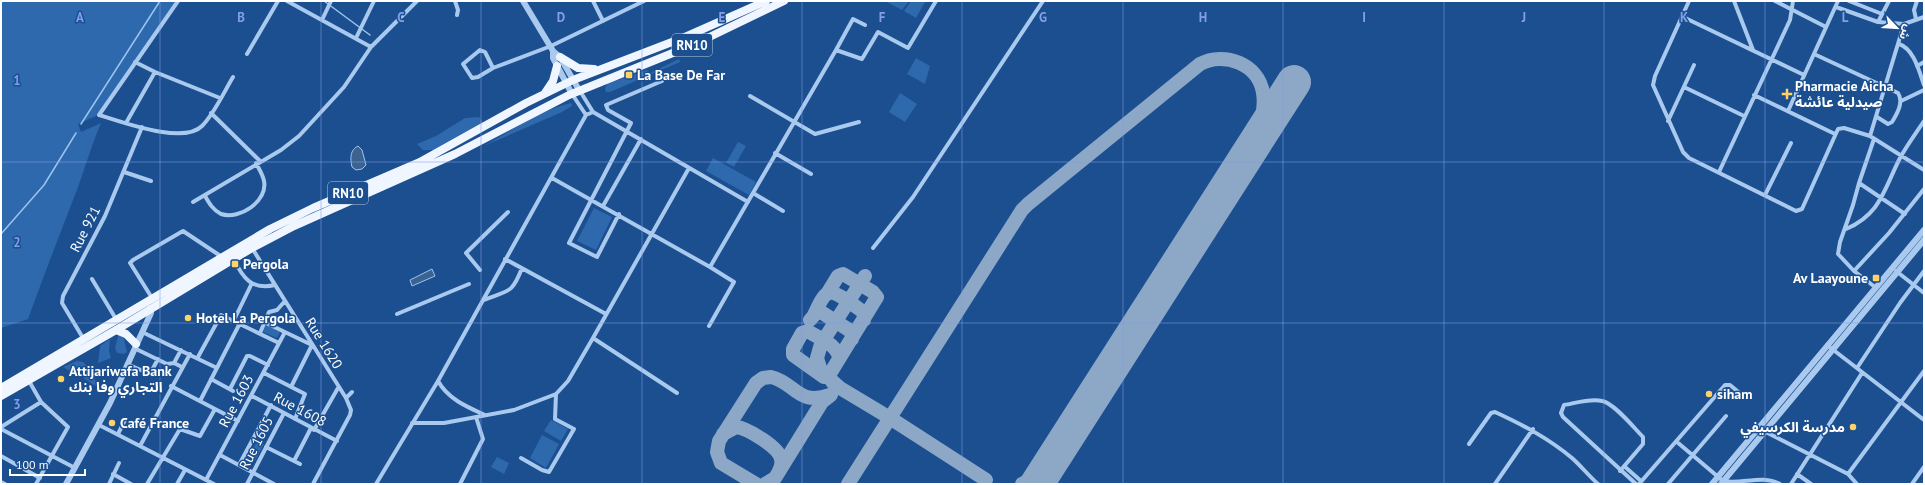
<svg xmlns="http://www.w3.org/2000/svg" width="1925" height="485" font-family="'PT Sans','Noto Sans Arabic',sans-serif">
  <style>
    .green { fill: #2e69ad }
    .water { fill: #3c6290; stroke: #9cc4f0 }
    .lines { fill: none; stroke-linecap: round; stroke-linejoin: round }
    .stream { stroke: #9cc4f0; stroke-width: 1.5 }
    .taxiway { stroke: #8da7c7; stroke-width: 14 }
    .runway { stroke: #8da7c7; stroke-width: 34 }
    .minor { stroke: #a9c9ee; stroke-width: 4 }
    .tertiary { stroke: #a9c9ee; stroke-width: 6 }
    .primary { stroke: #f0f6ff; stroke-width: 8 }
    .grid { fill: none; stroke: #839eea; stroke-width: 1; stroke-opacity: 0.55 }
    .poi-dot { fill: #ffd166; stroke: #1b4f8f; stroke-width: 1.5 }
    .labels { text-anchor: middle; dominant-baseline: central; stroke-width: 3; stroke-linejoin: round; paint-order: stroke }
    .shield { fill: #1b4f8f; stroke: #bbcadd; stroke-width: 1 }
    .shield-label { font-size: 13px; font-weight: bold; fill: #fff }
    .poi-label { font-size: 14px; font-weight: bold; fill: #fff; stroke: #1b4f8f; text-anchor: start }
    .street-label { font-size: 14px; fill: #fff; stroke: #1b4f8f }
    .grid-label { font-size: 13px; text-anchor: middle; font-weight: bold; fill: #839eea; stroke: #1b4f8f; stroke-width: 3; stroke-linejoin: round; paint-order: stroke }
  </style>
  <rect width="100%" height="100%" fill="#1b4f8f"/>
  <path class="green" d="M1,1H177L110,100L96,116L78,124L81,132L101,123C92,144 86,165 78,187C61,231 44,275 28,319L1,328Z
    M885,1H909L902,10Z
    M911,1L925,2L916,18L904,11Z
    M916,58L930,66L925,84L907,74Z
    M679,59L680,62L610,92H606L605,88L609,81L619,80L647,70L650,73Z
    M900,93L917,104L905,122L889,112Z
    M571,103L572,106L562,112L484,146C511,131 540,110 571,103Z
    M479,117L483,123L435,150H423L417,144L436,136L465,118Z
    M738,142L746,146L734,167L726,163Z
    M713,158L756,182L749,195L706,171Z
    M594,208L612,217L596,250L577,241Z
    M266,325L280,332L277,338L263,332Z
    M120,332L123,335L127,352L124,354L117,353L115,348L117,340Z
    M110,339L109,351L111,358L98,363L100,346Z
    M77,361L83,362L88,367L75,374L63,367Z
    M92,374L100,389L83,378Z
    M551,420L568,429L561,441L544,431Z
    M542,435L559,444L546,468L530,458Z
    M257,441L264,444L255,461L248,458Z
    M497,457L509,463L504,474L491,467Z"/>
  <path class="water" d="M358,146L362,150L366,165L362,169L356,170L352,167C350,158 350,150 358,146Z
    M432,269L435,276L412,286L410,280Z"/>
  <g class="lines">
    <path class="stream" d="M324,1L370,35
      M81,124L160,1
      M1,234L44,185L76,133"/>
    <path class="taxiway" d="M865,276L821,344L817,358L821,371L840,388L890,418L986,480
      M827,294L838,276L843,274L873,292L877,297L831,372L829,376L833,383
      M814,315C817,309 822,296 828,293C835,290 856,307 862,311L864,315V320
      M810,320L817,312H821L849,330L852,334V339
      M824,377L793,355V349L802,333L808,331L811,333C821,339 839,346 839,359
      M723,434L736,427C747,428 779,447 781,459C782,463 781,467 779,471
      M756,484L721,463L717,452L719,441L756,383L763,378L771,377C796,383 797,406 830,395
      M765,484L775,478L822,402L831,395
      M848,484L1022,210L1028,204L1200,64C1224,51 1259,64 1263,93C1266,110 1259,129 1253,144
      M1022,484L1039,475L1048,466"/>
    <path class="runway" d="M1037,484L1294,82"/>
    <path class="minor" d="M178,1L99,115C123,122 183,145 202,126C214,114 224,92 233,77
      M287,1L371,47
      M455,1L458,10L457,15
      M593,1L603,21
      M1689,1L1655,76L1653,85L1683,152L1689,158L1796,211L1802,209L1838,129L1844,128L1870,136
      M1734,1L1753,50
      M1775,1L1826,27
      M1849,1L1882,14
      M1836,7L1878,22L1904,24L1870,136L1924,170
      M1683,17L1804,75
      M1916,19L1914,10L1917,1
      M322,20L331,1
      M1878,22L1889,1
      M1904,24L1924,17
      M356,38L374,1
      M1899,44C1914,49 1919,71 1924,85
      M836,50L853,19L865,25
      M247,54L278,1
      M1814,54L1898,93C1904,102 1897,114 1892,122L1888,124L1877,117
      M1917,66L1924,62
      M493,68L485,52L480,50L463,64L472,78L478,77L493,68L551,46L644,1
      M155,72L220,98
      M1684,87L1744,116
      M580,91L593,112L748,202
      M572,94L586,115
      M1754,95L1835,134
      M750,96L815,134L859,122
      M1901,101L1924,90
      M1788,111L1838,1
      M211,113L260,161
      M1668,121L1694,65
      M126,123L155,72L135,62
      M1874,139L1859,183L1853,205L1840,242L1838,254L1854,271L1875,287
      M775,153L811,174
      M124,172L151,181
      M1719,172L1790,20L1793,1
      M552,178L710,267
      M1859,183L1905,214
      M753,193L783,211
      M1765,195L1791,143
      M205,196C209,203 213,210 221,214C240,220 268,201 264,181C263,175 259,169 256,163
      M193,202L281,150L299,136L344,87L371,47L417,1
      M603,206L641,139
      M619,214L597,257L569,243L631,123L608,110L606,105L662,81
      M1846,229C1881,214 1884,189 1900,158C1907,145 1916,133 1924,121
      M252,248L346,398L351,410L350,415L313,484
      M873,248L913,197L1043,1
      M234,259C243,279 252,290 275,285
      M505,259L606,314
      M480,270L466,253L508,212
      M1854,271L1889,233L1924,189
      M1896,271L1924,293
      M92,279L116,319
      M152,298L132,266L130,263L133,260L183,231L222,257
      M484,300C509,290 512,294 522,268
      M397,314L469,284
      M234,320L252,283
      M266,323L312,345
      M709,326L734,282L710,267L836,50L862,59L878,32L908,48L936,1
      M142,332L217,368
      M260,333L269,312L277,310L285,301
      M83,338L62,303L63,296L105,216L142,127
      M593,338L677,393
      M1827,345L1924,420
      M134,348L167,364L174,363L182,367
      M198,357L221,315L279,343
      M174,363L181,350
      M127,364L150,374L158,359
      M1857,368L1900,303L1924,271
      M264,373L305,394L295,419
      M211,379L233,391
      M29,381L41,402L68,427L36,484
      M438,381C448,399 467,407 485,415
      M171,386L238,421
      M291,387L312,345
      M230,389L247,356H250L268,365
      M252,396L337,441
      M346,398L352,392
      M200,401L240,323
      M412,423H444L514,410L556,394L568,381L593,338L689,168
      M99,425L214,484
      M1,427L41,402
      M1758,428L1848,474L1857,484
      M1,429L75,468
      M314,430L338,388
      M118,434L125,420
      M1677,442L1723,481C1741,485 1762,474 1780,484
      M1469,444L1491,413L1495,412C1523,425 1548,438 1572,458C1581,466 1589,476 1598,484
      M140,446L190,354
      M266,447L300,464
      M220,455L274,484
      M1,456L40,478
      M521,458L542,470L549,472L574,429L555,419L556,394
      M294,461L311,428
      M239,465L271,405
      M1624,466L1641,481
      M1620,471L1643,444V437C1634,428 1614,403 1602,401C1591,398 1576,403 1564,405L1561,413L1563,417L1636,484
      M113,474L131,484
      M1797,474L1811,484
      M1848,474L1924,371
      M206,480L285,332
      M1,482L5,484
      M109,484L119,463
      M147,484L180,429L200,436L215,409
      M177,484L185,470
      M247,484L284,413
      M376,484L438,381L586,115L593,112
      M460,484L483,439L476,417
      M1495,484L1533,429
      M1639,484L1725,385H1730L1742,395
      M1668,484L1726,416
      M1791,484L1862,373
      M1912,484L1924,467"/>
    <path class="tertiary" d="M523,1L553,51L560,57L579,90
      M553,51V58L572,94
      M66,484L110,403L151,313L150,308
      M1712,484L1924,230
      M1721,484L1924,240"/>
    <path class="primary" d="M560,57L578,68L594,69
      M545,93L553,81L557,66
      M116,330L126,334L136,344
      M1,388L270,229L313,208L420,162L526,103L573,80L685,37L766,1
      M1,396L116,330L252,248L294,226L455,154L569,95L695,44L784,1"/>
  </g>
  <path class="grid" d="M160,1V484M321,1V484M481,1V484M642,1V484M802,1V484M962,1V484M1123,1V484M1283,1V484M1444,1V484M1604,1V484M1765,1V484M1,162H1924M1,323H1924"/>
  <g class="poi-dot">
    <rect x="625" y="71" width="8" height="8" rx="2"/>
    <path d="M1785 88h4v4h4v4h-4v4h-4v-4h-4v-4h4z"/>
    <rect x="231" y="260" width="8" height="8" rx="2"/>
    <rect x="1872" y="274" width="8" height="8" rx="2"/>
    <circle cx="188" cy="318" r="4"/>
    <circle cx="61" cy="379" r="4"/>
    <circle cx="1709" cy="394" r="4"/>
    <circle cx="112" cy="423" r="4"/>
    <circle cx="1853" cy="427" r="4"/>
  </g>
  <g class="labels">
    <g class="shield">
      <rect x="672" y="34" width="40" height="22" rx="3"/>
      <rect x="328" y="182" width="40" height="22" rx="3"/>
    </g>
    <g class="shield-label">
      <text x="692" y="45">RN10</text>
      <text x="348" y="193">RN10</text>
    </g>
    <g class="poi-label">
      <text x="637" y="75">La Base De Far</text>
      <text x="1795" y="86">Pharmacie Aicha<tspan x="1795" dy="16">صيدلية عائشة</tspan></text>
      <text x="243" y="264">Pergola</text>
      <text x="1868" y="278" text-anchor="end">Av Laayoune</text>
      <text x="196" y="318">Hotel La Pergola</text>
      <text x="69" y="371">Attijariwafa Bank<tspan x="69" dy="16">التجاري وفا بنك</tspan></text>
      <text x="1717" y="394">siham</text>
      <text x="120" y="423">Café France</text>
      <text x="1845" y="427" text-anchor="end">مدرسة الكرسيفي</text>
    </g>
    <g class="street-label">
      <text transform="translate(85 229) rotate(-63)">Rue 921</text>
      <text transform="translate(324 343) rotate(58)">Rue 1620</text>
      <text transform="translate(236 401) rotate(-62)">Rue 1603</text>
      <text transform="translate(300 409) rotate(28)">Rue 1608</text>
      <text transform="translate(256 443) rotate(-63)">Rue 1605</text>
    </g>
  </g>
  <g class="grid-label">
    <text x="80" y="22">A</text>
    <text x="241" y="22">B</text>
    <text x="401" y="22">C</text>
    <text x="561" y="22">D</text>
    <text x="722" y="22">E</text>
    <text x="882" y="22">F</text>
    <text x="1043" y="22">G</text>
    <text x="1203" y="22">H</text>
    <text x="1364" y="22">I</text>
    <text x="1524" y="22">J</text>
    <text x="1684" y="22">K</text>
    <text x="1845" y="22">L</text>
    <text x="17" y="85">1</text>
    <text x="17" y="247">2</text>
    <text x="17" y="409">3</text>
  </g>
  <rect width="1925" height="485" fill="none" stroke="#ffffff" stroke-width="4"/>
  <g transform="translate(1897 28) rotate(115)" stroke="#1b4f8f" stroke-width="3" paint-order="stroke">
  <path d="M0-3L7 15L0 10L-7 15Z" fill="#ffffff"/>
  <text y="-6" font-size="11" font-weight="bold" text-anchor="middle" fill="#ffffff">ش</text>
  </g>
  <path d="M10 469v6h75v-6" fill="none" stroke="#ffffff" stroke-width="2"/>
  <text x="16" y="469" font-size="12" fill="#ffffff" stroke="#1b4f8f" stroke-width="3" paint-order="stroke">100 m</text>
</svg>
